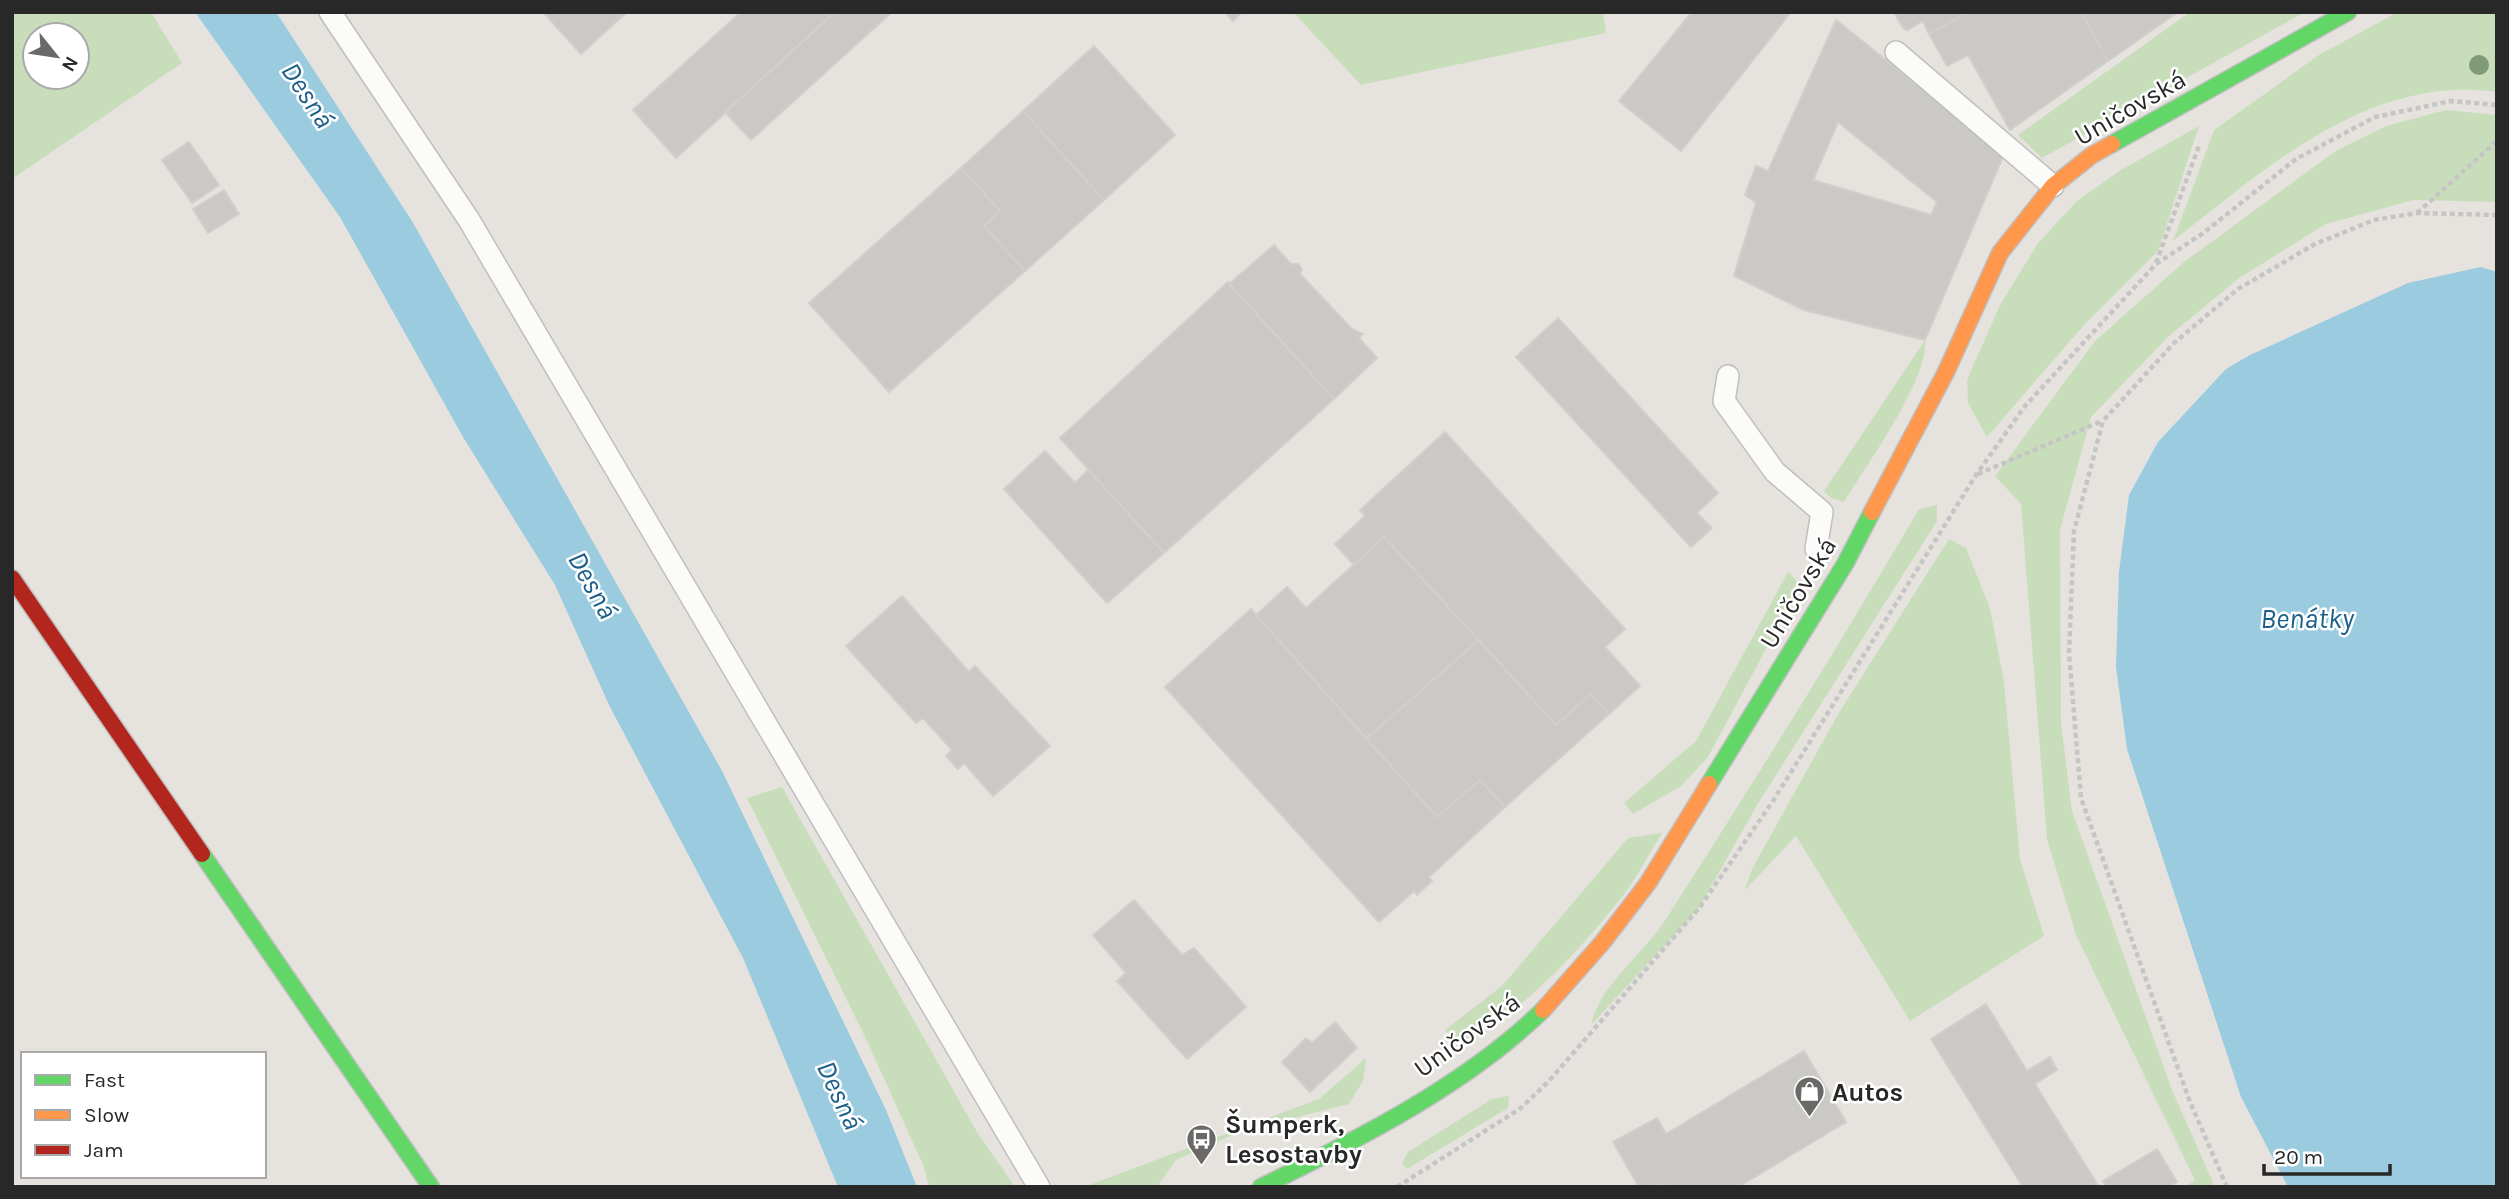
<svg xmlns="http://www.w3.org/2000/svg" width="2509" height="1199" font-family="Karla,sans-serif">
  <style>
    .green { fill: #c8debb; fill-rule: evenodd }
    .water { fill: #9acbdf }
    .building { fill: #cbc9c5; stroke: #d1cfcb; stroke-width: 2; fill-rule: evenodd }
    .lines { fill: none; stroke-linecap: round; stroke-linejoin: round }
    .lane-casing { stroke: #c0bfbf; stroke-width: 24 }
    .fast-casing { stroke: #c0bfbf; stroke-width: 19 }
    .slow-casing { stroke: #c0bfbf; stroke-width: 19 }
    .jam-casing { stroke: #c0bfbf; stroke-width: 19 }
    .path { stroke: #c6c5c5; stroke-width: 4.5; stroke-dasharray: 5 3.5; stroke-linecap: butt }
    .lane { stroke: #fbfbfa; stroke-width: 21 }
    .fast { stroke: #63d668; stroke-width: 16 }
    .slow { stroke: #ff974d; stroke-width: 16 }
    .jam { stroke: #b3261e; stroke-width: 16 }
    .tree { fill: #809976 }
    .labels { text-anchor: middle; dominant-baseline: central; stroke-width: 5; stroke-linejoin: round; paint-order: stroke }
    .street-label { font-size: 26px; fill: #282828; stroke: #fff }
    .poi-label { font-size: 26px; font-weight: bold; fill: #282828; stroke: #fff; text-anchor: start }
    .water-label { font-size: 28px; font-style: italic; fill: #1c5f88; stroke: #fff }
  </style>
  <rect width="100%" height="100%" fill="#e6e3de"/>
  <path class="green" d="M12,12H151L182,63L12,179ZM35,35H77V77H35Z
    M1293,12H1603L1606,33L1361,85Z
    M2190,12H2305L2042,158L2018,135Z
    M2398,12H2497V92C2370,74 2266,168 2173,241L2214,130L2319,55Z
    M2446,110L2497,115V202L2414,200L2326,224L2238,279L2169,336L2091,417L2060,530L2061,722L2072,811L2172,1090L2215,1187H2185L2195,1180L2076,935L2047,839L2021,504L1995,476L2095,341L2184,262L2337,150L2386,126Z
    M2199,126L2158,251L2084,325L1987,437L1968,403L1967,380L2000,305L2038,243L2077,201L2121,170Z
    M1925,340C1930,377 1865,468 1844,502L1831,498L1824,491Z
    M1937,505V521L1757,805L1699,908L1591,1025C1601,983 1641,957 1664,922C1752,785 1837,649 1919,509Z
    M1949,539L1966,548L1990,608L2004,682L2020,859L2044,936L1910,1021L1796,836L1745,890L1752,869L1840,711Z
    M1788,572L1797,581V591L1708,757L1681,786L1633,814L1624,803L1696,741Z
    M782,787L977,1132L1015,1187H929L924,1167L867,1041L747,798Z
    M1662,833C1650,852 1639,874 1625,893C1586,943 1517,1022 1457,1042L1445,1030L1503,985L1628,838Z
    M1366,1058L1363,1081L1349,1104L1242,1131L1176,1160L1157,1187H1084L1319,1099Z
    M1509,1096L1508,1108L1407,1169L1402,1164L1408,1152L1492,1099Z"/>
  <path class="water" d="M195,12H276L412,221L721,769L886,1110L917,1187H838L743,958L610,707L555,585L463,437L340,217Z
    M2481,267L2497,272V1187H2288L2241,1097L2127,749L2116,667L2119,572L2129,495L2158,442L2226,369L2250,355L2408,283Z"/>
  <path class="building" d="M543,12H627L581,54Z
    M741,12H835L676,158L633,110Z
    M835,12H892L751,140L725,112Z
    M1225,12H1242L1233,21Z
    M1692,12H1791L1681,151L1619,101Z
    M1894,12H1969L1929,34L1923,21L1907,30L1903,28Z
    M1969,12H2081L2108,61L2010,130L1968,55L1947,66L1929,34Z
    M2081,12H2178L2108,61Z
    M1836,20L2004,154L1925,340L1804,310L1734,276L1756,203L1745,195L1756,166L1768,171ZM1838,122L1937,202L1931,215L1813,180Z
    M1094,46L1175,135L1104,200L1023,111Z
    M1023,111L1104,200L1025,271L984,226L1000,211L961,168Z
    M189,142L219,185L192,203L162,160Z
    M961,168L1000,211L984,226L1025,271L889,392L809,303Z
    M224,190L239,214L208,233L193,209Z
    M1274,245L1291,264H1298L1302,269L1300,274L1352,329L1363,334L1359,338L1377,358L1334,399L1229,284Z
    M1228,282L1334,399L1164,553L1060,438Z
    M1558,318L1718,493L1697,513L1712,528L1691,547L1516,357Z
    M1445,432L1625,629L1605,647L1640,686L1609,714L1591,694L1556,725L1384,537L1354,565L1335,544L1365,516L1360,510Z
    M1045,451L1075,483L1088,470L1164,553L1107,603L1004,489Z
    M1384,537L1479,640L1366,739L1256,615L1287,587L1306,608Z
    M902,596L969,672L975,666L1050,746L993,796L964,763L958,769L946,756L952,750L923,718L916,723L846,646Z
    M1251,609L1437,817L1480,780L1505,807L1429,877L1432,881L1417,895L1414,891L1379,922L1165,687Z
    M1479,640L1556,725L1591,694L1609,714L1505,807L1480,780L1437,817L1366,739Z
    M1134,900L1182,955L1194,948L1246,1007L1187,1059L1117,981L1126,973L1093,935Z
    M1986,1004L2027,1071L2050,1057L2057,1070L2035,1084L2099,1187H2023L1931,1039Z
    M1335,1022L1357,1048L1310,1092L1282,1062L1306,1038L1312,1043Z
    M1804,1051L1846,1122L1738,1187H1667L1665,1184L1639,1187L1613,1142L1657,1118L1666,1134Z
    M2157,1149L2177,1182L2168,1187H2107L2103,1181Z"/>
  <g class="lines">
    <defs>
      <path id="lane" d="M330,12L469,220L1039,1187
        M1896,52L2053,186
        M1728,376L1724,401L1775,472L1822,512L1816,549"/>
      <path id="fast" d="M2112,144L2348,12
        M1709,784L1845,564L1872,512
        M202,854L431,1187
        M1261,1187C1357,1140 1466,1085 1543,1010"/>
      <path id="slow" d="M1872,512L1946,372L2000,253L2053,186L2092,155L2112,144
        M1543,1010L1602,943L1648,883L1709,784"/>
      <path id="jam" d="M12,578L202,854"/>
    </defs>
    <use href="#lane" class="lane-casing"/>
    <use href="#fast" class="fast-casing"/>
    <use href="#slow" class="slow-casing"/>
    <use href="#jam" class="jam-casing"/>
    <path class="path" d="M2417,213L2497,141
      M2156,263L2200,143
      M1978,474L2102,421
      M1397,1187L1521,1108L1549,1081L1700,907L1773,801L1976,475L2025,406L2156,264L2202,234L2296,159L2375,117L2451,101L2497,105
      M2227,1187L2190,1102L2081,798L2069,653L2074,531L2103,421L2174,343L2238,289L2315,244L2374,220L2417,213L2497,215"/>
    <use href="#lane" class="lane"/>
    <use href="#fast" class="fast"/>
    <use href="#slow" class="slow"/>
    <use href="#jam" class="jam"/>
  </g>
  <circle class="tree" cx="2479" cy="65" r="10"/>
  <defs>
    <symbol id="shop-pin" viewBox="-11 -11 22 30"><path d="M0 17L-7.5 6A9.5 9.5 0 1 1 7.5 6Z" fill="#6a6968" stroke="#fff"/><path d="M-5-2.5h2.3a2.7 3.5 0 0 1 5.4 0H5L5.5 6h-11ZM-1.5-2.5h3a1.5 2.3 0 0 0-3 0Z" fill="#fff"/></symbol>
    <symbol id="bus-pin" viewBox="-11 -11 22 30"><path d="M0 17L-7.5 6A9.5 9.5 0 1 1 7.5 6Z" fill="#6a6968" stroke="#fff"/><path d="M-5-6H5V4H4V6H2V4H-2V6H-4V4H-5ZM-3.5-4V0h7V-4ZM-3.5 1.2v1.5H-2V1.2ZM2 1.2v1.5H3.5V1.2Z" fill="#fff"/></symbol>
  </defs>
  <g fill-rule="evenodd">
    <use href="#shop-pin" x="1792" y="1074" width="35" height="47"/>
    <use href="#bus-pin" x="1184" y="1122" width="35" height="47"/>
  </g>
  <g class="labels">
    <g class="street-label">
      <text transform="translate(2130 108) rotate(-30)">Uničovská</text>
      <text transform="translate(1798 593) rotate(-59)">Uničovská</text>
      <text transform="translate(1467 1035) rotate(-36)">Uničovská</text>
    </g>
    <g class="poi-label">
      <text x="1832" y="1092">Autos</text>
      <text x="1225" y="1124">Šumperk,<tspan x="1225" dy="30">Lesostavby</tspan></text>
    </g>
    <g class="water-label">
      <text transform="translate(308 95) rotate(57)">Desná</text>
      <text transform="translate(593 585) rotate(61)">Desná</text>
      <text x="2307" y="618">Benátky</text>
      <text transform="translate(840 1095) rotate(65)">Desná</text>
    </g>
  </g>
  <rect width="2509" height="1199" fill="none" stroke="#282828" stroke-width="28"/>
  <rect x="21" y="1052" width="245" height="126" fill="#ffffff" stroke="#a9a9a9" stroke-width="2"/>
  <rect x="35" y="1075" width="35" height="10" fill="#63d668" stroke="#a9a9a9" stroke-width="2"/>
  <text x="84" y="1087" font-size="21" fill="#282828">Fast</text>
  <rect x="35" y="1110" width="35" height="10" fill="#ff974d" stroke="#a9a9a9" stroke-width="2"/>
  <text x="84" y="1122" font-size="21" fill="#282828">Slow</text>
  <rect x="35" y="1145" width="35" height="10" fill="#b3261e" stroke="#a9a9a9" stroke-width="2"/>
  <text x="84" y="1157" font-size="21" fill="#282828">Jam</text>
  <g transform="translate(56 56) rotate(120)"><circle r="33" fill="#ffffff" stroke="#a9a9a9" stroke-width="2"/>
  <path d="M0-5L12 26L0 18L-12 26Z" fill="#6a6968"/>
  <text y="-10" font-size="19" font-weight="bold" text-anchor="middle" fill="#282828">N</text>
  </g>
  <path d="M2264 1164v10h126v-10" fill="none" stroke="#282828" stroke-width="3.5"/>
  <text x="2274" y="1164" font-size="21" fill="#282828" stroke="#ffffff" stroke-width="5" paint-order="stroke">20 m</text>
</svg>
